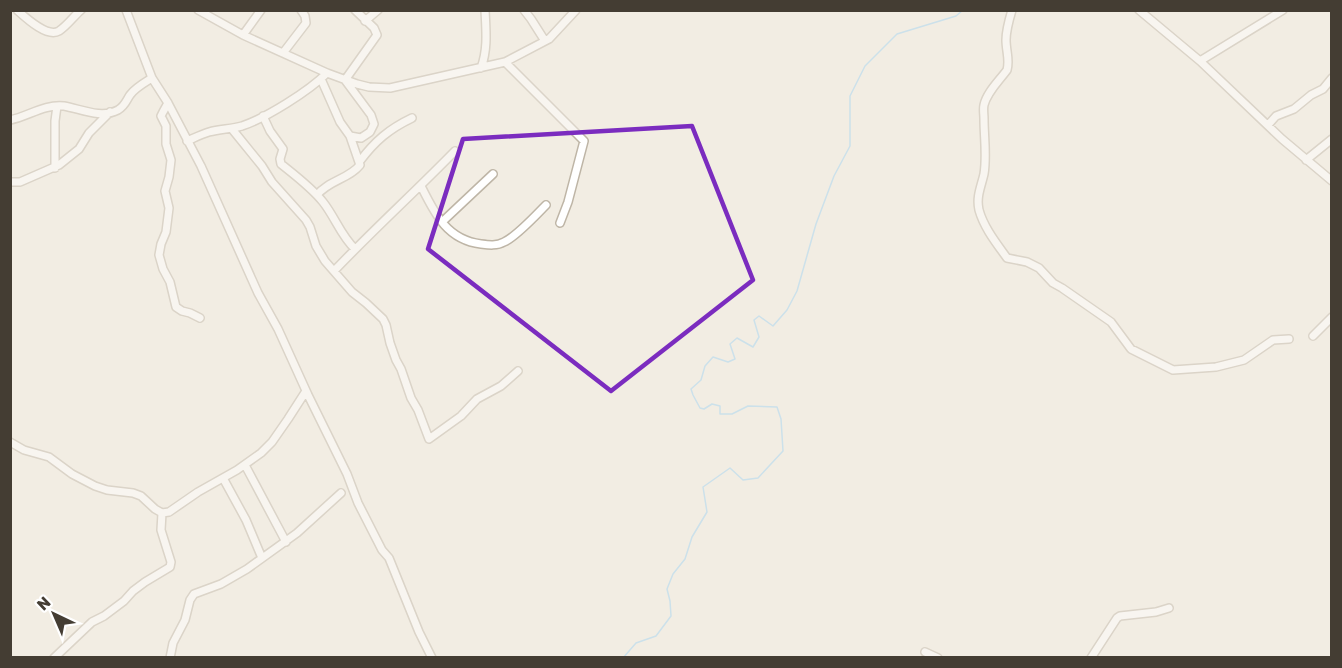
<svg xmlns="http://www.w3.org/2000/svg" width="1342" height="668" font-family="Rubik,sans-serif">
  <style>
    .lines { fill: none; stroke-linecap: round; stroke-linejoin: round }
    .stream { stroke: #9dd2f2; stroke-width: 1.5 }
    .minor-casing { stroke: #beb5a6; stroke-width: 10 }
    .minor { stroke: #fff; stroke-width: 7 }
    .marked { fill: none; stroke: #7b2cbf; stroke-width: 4.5; stroke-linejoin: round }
  </style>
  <rect width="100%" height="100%" fill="#f2ede3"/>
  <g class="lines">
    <path class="stream" d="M623,658L636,643L656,636L671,616L670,601L667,589L673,574L685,559L692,537L707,512L703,487L730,468L743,480L758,478L783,451L781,419L777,407L748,406L732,414H720V406L712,404L704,409L700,408L693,395L691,389L701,380L705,366L713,357L728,362L735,359L730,344L737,338L753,347L759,337L754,320L759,316L773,326L787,310L797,291L816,224L834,176L850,146V96L865,66L897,34L956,16L963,10"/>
    <defs>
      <path id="minor" d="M17,10C26,18 47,38 59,31C67,26 74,16 81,10
        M126,10L152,78L168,103L201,166L258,293L278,329L308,395L347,474L358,503L382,550L389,558L419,632L432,658
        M198,10L243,35L327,73L357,84L369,87L390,88L505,62L549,39L576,10
        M524,10L531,19L545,41
        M1012,10C1009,20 1006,30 1006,40C1006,51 1010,60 1007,70C999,81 987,92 984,105C983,109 984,114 984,119C984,137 987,156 984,174C981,187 976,197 979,210C984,228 997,244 1007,258L1027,262L1039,268L1053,283L1062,288L1111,322L1131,349L1173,370L1216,367L1244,360L1273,340L1289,339
        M1139,10L1200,61L1282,139L1332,181
        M365,21L378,10
        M243,35L261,10
        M283,53L306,23L305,16L301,10
        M1200,61L1283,10
        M505,62L584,141L568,202L560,223
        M481,68C488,49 486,31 485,10
        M168,103L163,112L161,116L166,126V144L171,160L169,177L165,191L169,208L166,232L161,244L159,255L163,269L170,282L176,307L182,311L190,313L200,318
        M263,116L270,131L283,149L280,159L281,164C296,176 312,188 323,202C335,217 341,236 355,249
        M10,120C29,116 44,104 64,106C81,109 101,119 118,110C125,106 126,101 130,95C135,88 144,83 152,78
        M1268,125L1276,116L1294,109L1311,95L1323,89L1332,78
        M232,129L262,166L272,182L306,220L310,227L316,246L325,261L352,292L366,303L383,319L386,325L390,343L396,360L401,369L411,398L418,410L429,439L461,416L477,399L501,386L518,371
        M350,136L361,138L370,132L374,124L371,115L345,80L377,35L374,28L355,10
        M187,141C194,138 202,134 209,132C220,129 231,129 242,126C266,118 309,91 327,73
        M1306,160L1332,139
        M360,161C375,141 389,129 412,118
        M55,168V121L57,106
        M10,182H20L59,165L79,149L89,133L110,112
        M421,186C435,214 447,240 481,244C489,245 497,246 504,242C516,237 536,215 546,205
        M317,195C329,180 349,179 360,165L350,136L340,122L321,79
        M442,222L493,174
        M334,271C373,230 415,192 455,151
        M1313,336L1332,317
        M10,442L24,450L49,457L72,474L95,486L107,490L133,493L141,496L155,509L162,513L169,512L198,492L237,470L261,453L272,442L288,419L306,391
        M245,465L286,542
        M223,478L246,520L262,558
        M925,652L938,658
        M54,658L92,622L104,616L124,601L133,591L145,582L170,567L171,562L161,530L162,513
        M170,658L173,643L185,620L190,600L194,594L221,584L247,569L297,533L341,493
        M1091,658L1117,618L1120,616L1156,612L1169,608"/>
    </defs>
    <use href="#minor" class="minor-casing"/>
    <use href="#minor" class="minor"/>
  </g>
  <path d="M0 0H1342V668H0ZM692,126L753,280L611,391L428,249L463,139Z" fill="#f2ede3" fill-opacity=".55" fill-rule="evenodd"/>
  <path class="marked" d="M692,126L753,280L611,391L428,249L463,139Z"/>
  <rect width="1342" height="668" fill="none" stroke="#443d33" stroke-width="24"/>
  <g transform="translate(54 614) rotate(316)" stroke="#ffffff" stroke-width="4.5" paint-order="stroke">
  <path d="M0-4.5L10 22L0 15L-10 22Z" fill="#443d33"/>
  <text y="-9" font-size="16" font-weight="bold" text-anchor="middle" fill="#443d33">N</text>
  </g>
</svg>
